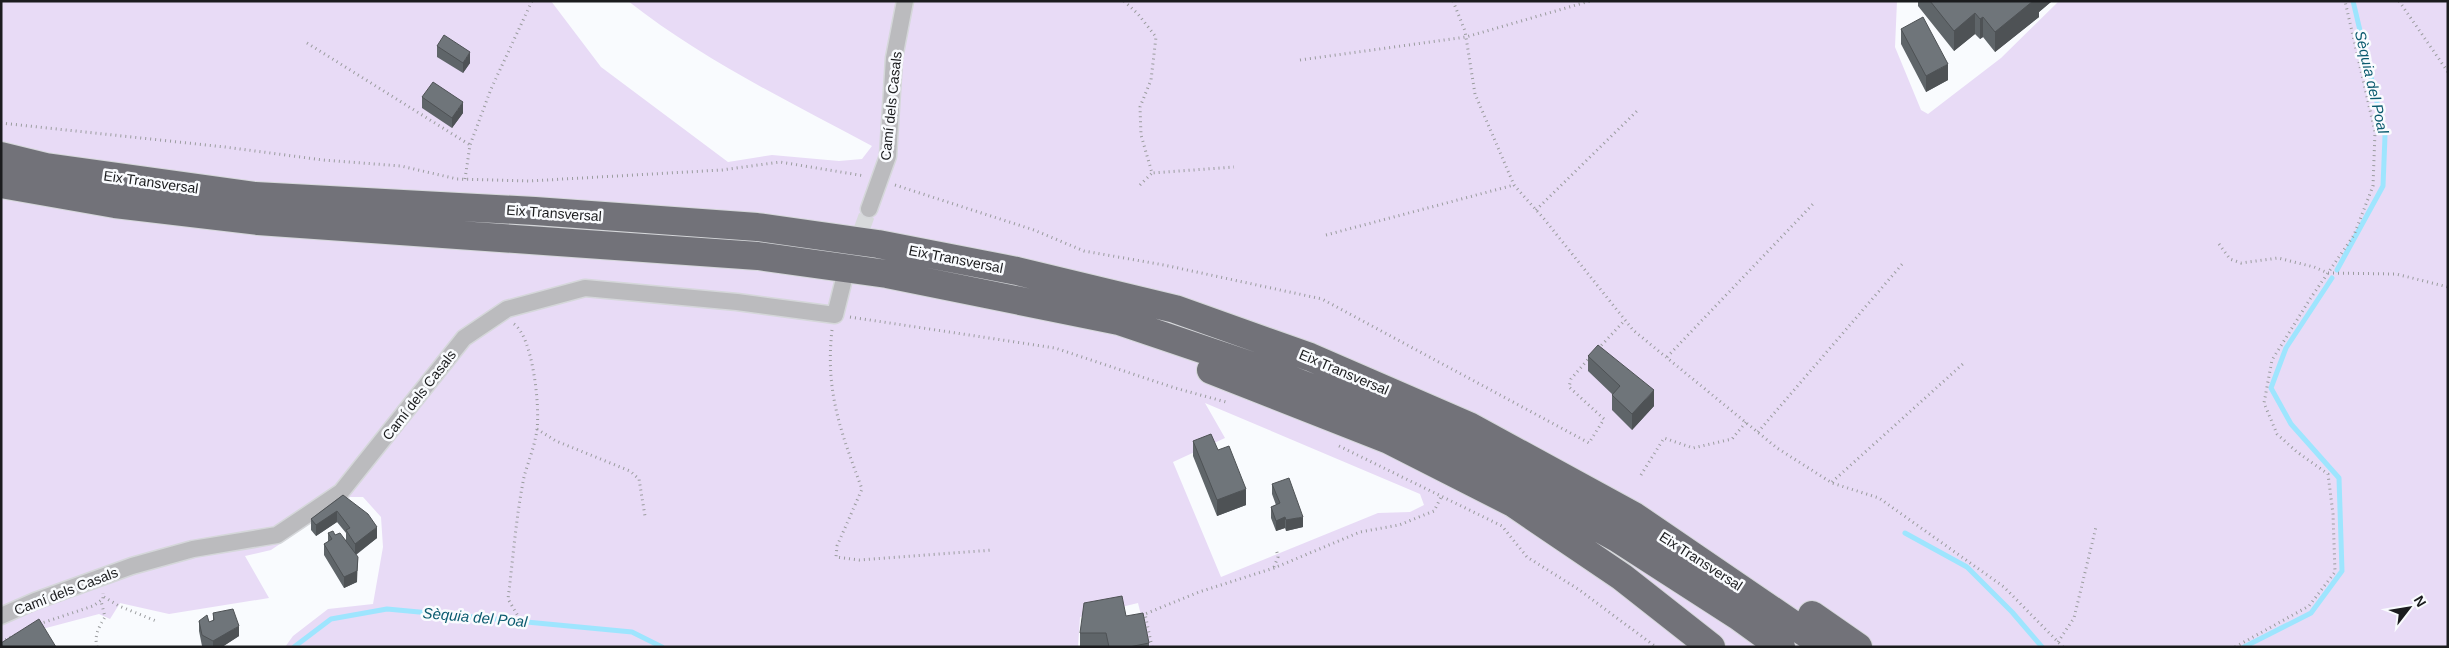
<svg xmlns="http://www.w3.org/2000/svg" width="2449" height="648" font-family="Arial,sans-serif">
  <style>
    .green { fill: #e8dbf6; fill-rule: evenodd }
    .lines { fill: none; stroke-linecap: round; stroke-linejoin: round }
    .stream { stroke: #9ee5fe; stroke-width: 5 }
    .street-tunnel { stroke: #d8dadc; stroke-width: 16; stroke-dasharray: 16 8; stroke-linecap: butt }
    .street-casing { stroke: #d5d7da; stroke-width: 19 }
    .highway-casing { stroke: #d5d7da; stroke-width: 30 }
    .path { stroke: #9a9c9e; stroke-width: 3; stroke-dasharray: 1 4; stroke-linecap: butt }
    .street { stroke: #bbbbbe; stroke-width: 16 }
    .highway { stroke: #727279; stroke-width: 28 }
    .wall { fill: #5f6569 }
    .shaded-wall { fill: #4e5255 }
    .building { fill: #6f757a; stroke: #4e5255 }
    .labels { text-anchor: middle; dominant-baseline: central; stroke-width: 5; stroke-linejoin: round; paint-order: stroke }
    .street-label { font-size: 14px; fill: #1b1c1e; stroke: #f9fbfe }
    .water-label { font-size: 15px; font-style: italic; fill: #0b5b6f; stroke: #f9fbfe }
  </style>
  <rect width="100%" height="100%" fill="#f9fbfe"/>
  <path class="green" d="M1,1H551L601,67L728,162L772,155L839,161L862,159L872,146C788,101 703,60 628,1H1897L1895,47L1921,110L1928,114L2001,58L2059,1H2448V647H1149L1138,603L1080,617L1078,647H285L293,636L328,609L373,604L383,547L381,517L363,497H350L271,550L245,556L269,598L169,614L120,603L110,619L99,614L31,632L1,647ZM1205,403L1420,494L1424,505L1410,512L1378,513L1221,577L1173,462L1225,438Z"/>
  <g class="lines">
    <path class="stream" d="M2337,270L2383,186L2385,136L2353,1
      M1905,533L1967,567L2012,612L2042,647
      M294,647L331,619L387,609L632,632L662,647
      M2244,647L2311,613L2342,571L2339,478L2291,424L2271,388L2286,348L2332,278"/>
    <path class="street-tunnel" d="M845,276L869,209"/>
    <defs>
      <path id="street" d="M869,209L888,156L894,58L905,1
        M1,616L35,601L132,566L193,549L277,535L341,492L464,338L507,309L585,288L737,302L835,315L843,283"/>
      <path id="highway" d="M1,156L46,167L255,196L535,211L757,227L878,244L1017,271L1175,309L1310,357L1469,426L1634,516L1826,647
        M1,184L115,204L258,221L758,256L887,274L1119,321L1273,373L1371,411L1482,463L1617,538L1738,616L1781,647
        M1211,370L1389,440L1513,503L1622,577L1711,647
        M1812,615L1858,647"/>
    </defs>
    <use href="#street" class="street-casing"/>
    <use href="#highway" class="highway-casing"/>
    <path class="path" d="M1124,1L1138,14L1156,37L1151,80L1140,107L1141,135L1152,173L1234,167
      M1453,1L1465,31L1475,94L1514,185L1545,220L1633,330L1777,448L1832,483L1879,498L2004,587L2063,647
      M2399,1L2448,72
      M307,43L470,145
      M1300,60L1466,37L1590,1
      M1,123L225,147L323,160L401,166L457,179L529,181L722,170L780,162L865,176
      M465,179L470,145L491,89L532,1
      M895,185L1034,230L1084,251L1164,265L1322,299L1589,443L1604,419L1569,387L1571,379L1590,357
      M1140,185L1152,173
      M1536,210L1639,109
      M1326,235L1514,185
      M2219,244L2230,259L2241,263L2278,258L2314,267L2328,273L2396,274L2448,287
      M850,317L1055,348L1175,388L1226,402
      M514,324C533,337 540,407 537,429C535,446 528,462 524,477C516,517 513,559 508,599L518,616
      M832,330C825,392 841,432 862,489L837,546L836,557L859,560L993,550
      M1598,349L1625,320
      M1667,357L1813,204
      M537,429L556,441L630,471L639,479L645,516
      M1758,432L1904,262
      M1339,446L1502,526L1527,557L1578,589L1656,647
      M1641,475L1664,438L1693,448L1732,439L1746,422
      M1832,482L1965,362
      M1274,567L1278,557L1276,548
      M104,597L119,606L156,621
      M39,624L93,606L103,599V593
      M1,642L17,634
      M2058,642L2074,618L2096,527
      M97,647C94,635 99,627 105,617L101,601
      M1152,647L1145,614L1199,592L1274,568L1360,532L1399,525L1434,511L1442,495
      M2235,647L2309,606L2335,572L2333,514L2328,474L2297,452L2277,434L2264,403L2272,360L2310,299L2354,235L2373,186L2375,132L2345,1"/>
    <use href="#street" class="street"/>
    <use href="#highway" class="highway"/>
  </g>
  <path class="wall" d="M1918,1H2052L2039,12V17L1995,52L1983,37L1980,39L1975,34L1954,51L1918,6Z
    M1901,29L1948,80L1926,92L1901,44Z
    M437,46L470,63L463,73L437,57Z
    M422,97L463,113L452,128L422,108Z
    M1588,356L1654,406L1632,430L1612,410V394L1588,371Z
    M1193,441L1218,450L1246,505L1217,516L1193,456Z
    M1272,484L1303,527L1286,531L1285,528L1276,531L1271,518V507L1276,505L1272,494Z
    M343,495L377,538L356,555L357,582L344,588L324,555V544L328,542V533L335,535L346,540V533L337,522L316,536L311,530V519Z
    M213,613L239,636L222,647H204L202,646L199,631V621L209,622L213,621Z
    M1126,616L1149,643V647H1080V633Z"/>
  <path class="shaded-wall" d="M2033,1H2052L2039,12V17L1995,52V32Z
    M1975,13V34L1954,51V31Z
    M1983,17V37L1980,39V19Z
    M470,52V63L463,73V63Z
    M1948,64V80L1926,92V76Z
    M463,102V113L452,128V118Z
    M1654,390V406L1632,430V414Z
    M1246,489V505L1217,516V500Z
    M337,511V522L316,536V525Z
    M1285,517V528L1276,531V521Z
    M1303,517V527L1286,531V520Z
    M377,527V538L355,555V544Z
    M358,557L357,582L344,588V577Z
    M239,626V636L222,647H213V641Z"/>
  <path class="building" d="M1930,1H2033L1995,32L1983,17L1980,19L1975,13L1954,31Z
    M1923,17L1948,64L1926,76L1901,29Z
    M444,35L470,52L463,63L437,46Z
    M433,82L463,102L452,118L422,97Z
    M1598,345L1654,390L1632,414L1612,395L1620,386L1588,356Z
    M1211,434L1218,450L1229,446L1246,489L1217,500L1193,441Z
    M1289,478L1303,517L1286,520L1285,517L1276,521L1271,507L1280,503L1272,484Z
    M343,495L368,514L377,527L355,544L346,530L350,528L337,511L316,525L311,519Z
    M333,531L335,535L340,533L358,557L357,571L344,577L324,544L332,539L328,533Z
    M1122,596L1126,616L1143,613L1149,643L1129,647H1109L1106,633H1080L1084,603Z
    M233,609L239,626L213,641L202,635L199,621L207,615L209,622L214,620L213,613Z
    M39,619L56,647H3L1,643Z"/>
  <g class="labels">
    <g class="street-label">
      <text transform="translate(891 106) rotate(-84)">Camí dels Casals</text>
      <text transform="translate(151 182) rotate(8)">Eix Transversal</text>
      <text transform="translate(554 213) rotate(4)">Eix Transversal</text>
      <text transform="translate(956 259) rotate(11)">Eix Transversal</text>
      <text transform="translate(1344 372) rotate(23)">Eix Transversal</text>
      <text transform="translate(419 395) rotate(-52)">Camí dels Casals</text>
      <text transform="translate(1701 561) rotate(33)">Eix Transversal</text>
      <text transform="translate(66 591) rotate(-21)">Camí dels Casals</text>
    </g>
    <g class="water-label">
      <text transform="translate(2372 82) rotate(77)">Sèquia del Poal</text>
      <text transform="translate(475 617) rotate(5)">Sèquia del Poal</text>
    </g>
  </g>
  <rect width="2449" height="648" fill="none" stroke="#1b1c1e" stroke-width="5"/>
  <g transform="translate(2409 608) rotate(59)" stroke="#f9fbfe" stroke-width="4" paint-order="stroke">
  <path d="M0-4L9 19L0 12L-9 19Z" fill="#1b1c1e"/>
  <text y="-8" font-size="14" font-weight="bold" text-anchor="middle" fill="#1b1c1e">N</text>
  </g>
</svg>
